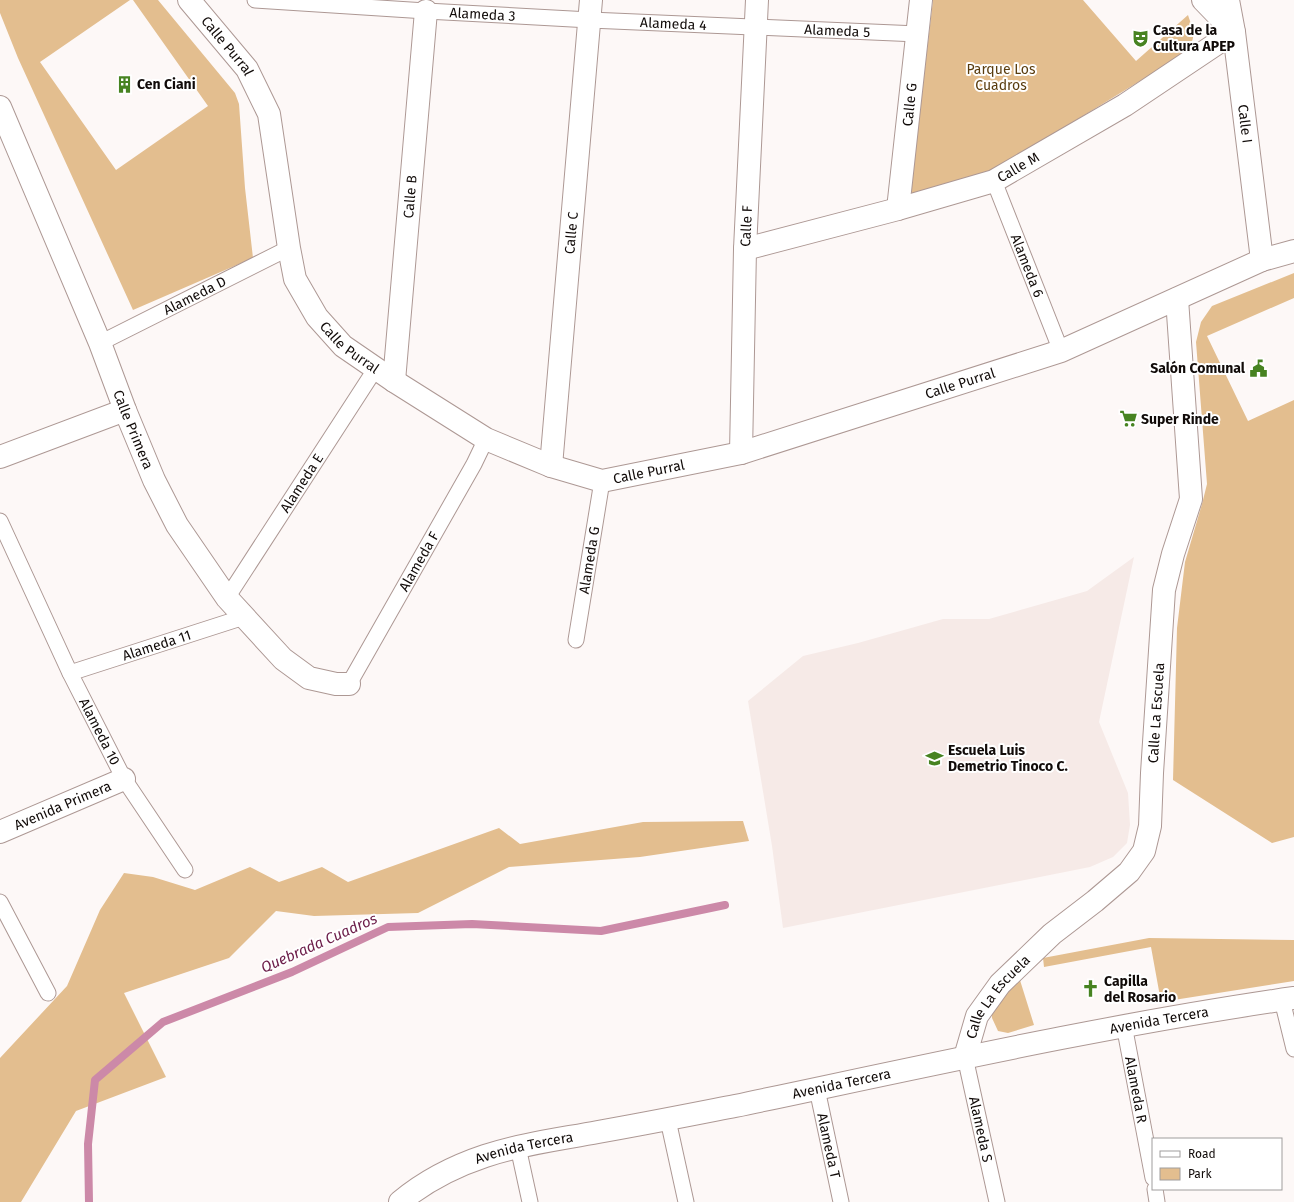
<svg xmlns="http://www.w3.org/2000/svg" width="1294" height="1202" font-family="'Fira Sans',sans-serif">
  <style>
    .built { fill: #f6eae7 }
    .green { fill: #e3be8f }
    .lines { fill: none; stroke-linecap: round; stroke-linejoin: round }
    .stream { stroke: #cc89a8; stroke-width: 8 }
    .service-casing { stroke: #ad9894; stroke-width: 17 }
    .minor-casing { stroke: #ad9894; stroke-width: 24 }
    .tertiary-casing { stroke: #ad9894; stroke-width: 24 }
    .service { stroke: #fff; stroke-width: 15 }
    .minor { stroke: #fff; stroke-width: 22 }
    .tertiary { stroke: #fff; stroke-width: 22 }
    .labels { text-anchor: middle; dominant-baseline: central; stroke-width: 4; stroke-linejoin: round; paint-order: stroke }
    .street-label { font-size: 14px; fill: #110b09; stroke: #fff }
    .poi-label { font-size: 14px; font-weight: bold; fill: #110b09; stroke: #fff; text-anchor: start }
    .park-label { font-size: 14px; fill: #593c0e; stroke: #fff }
    .water-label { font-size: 15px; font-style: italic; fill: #6c1d49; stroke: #fff }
  </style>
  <rect width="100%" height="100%" fill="#fdf8f7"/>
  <path class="built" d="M1134,557L1099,722L1128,793L1130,825L1127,843L1113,857L1090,867L783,928L772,846L748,701L803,656L858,643L943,619H989L1087,591Z"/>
  <path class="green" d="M0,0H130L40,62L116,170L208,106L133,0H158L235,93L239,104L245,188L253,258L133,310L18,58L0,13Z
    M933,0H1083L1136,61L1188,15C1194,33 1197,39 1184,54L993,171L910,194Z
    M1294,273V298L1207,336L1248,421L1294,400V837L1272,843L1173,780L1177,628L1185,562L1202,504L1207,484L1196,342L1201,322L1212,306Z
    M743,821L749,841L640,857L509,867L418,913L314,916L276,911L229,958L124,993L166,1077L76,1111L21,1202H0V1058L67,986L100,910L124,873L153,877L195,890L250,867L279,882L322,867L348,882L499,828L520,844L643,822Z
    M1149,938L1294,940V981L1161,1002L1151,947L1044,967L1043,958Z
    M1019,977L1034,1025L1008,1033L998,1031L992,1018V1007Z"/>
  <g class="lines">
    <path class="stream" d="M89,1202L88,1144L95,1080L163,1022L292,972L388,927L472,924L601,931L725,905"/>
    <defs>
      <g id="service">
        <path id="s1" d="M255,0L426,11L590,20L918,34"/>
        <path id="s2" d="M994,181L1061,351"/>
        <path id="s3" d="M100,343L289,248"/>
        <path id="s4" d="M0,521L70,673L124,779L185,870"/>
        <path id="s5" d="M227,598L376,368"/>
        <path id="s6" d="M576,640L602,481"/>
        <path id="s7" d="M70,673L244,617"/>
        <path id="s8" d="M349,684L474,464L486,439"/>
        <path d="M0,902L48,993"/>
        <path d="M1282,1000L1294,1049"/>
        <path id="s9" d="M1124,1025L1153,1178"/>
        <path id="s10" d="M965,1057L997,1202"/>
        <path id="s11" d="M817,1089L841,1202"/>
        <path d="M668,1120L686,1202"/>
        <path d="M518,1147L530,1202"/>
        <path d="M1155,1189L1157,1202"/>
      </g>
      <g id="minor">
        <path id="s12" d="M1203,0L1234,32L1262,260"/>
        <path id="s13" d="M0,107L100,343L125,410L154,480L177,525L227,598L283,659L309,678L336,684H349"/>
        <path id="s14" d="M898,209L921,0"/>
        <path id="s15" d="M745,249L898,209L994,181L1125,105L1234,32L1228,0"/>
        <path id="s16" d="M394,381L426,11"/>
        <path id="s17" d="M741,453L745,249L757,0"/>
        <path d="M0,457L125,410"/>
        <path id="s18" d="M551,466L591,0"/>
        <path id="s19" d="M0,832L124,779"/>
        <path id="s20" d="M965,1057L977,1016L1000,984L1052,934L1095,901L1129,872L1144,851L1150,826L1152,773L1164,590L1173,554L1191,499L1177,299"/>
        <path id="s21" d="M400,1202C424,1182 455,1166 485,1156C521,1144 561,1139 598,1132C644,1124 689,1115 735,1106C921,1067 1106,1025 1294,998"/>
      </g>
      <g id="tertiary">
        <path id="s22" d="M189,0L247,69L269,114L289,248L295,279L317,317L343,346L394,381L486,439L551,466L602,481L741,453L1061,351L1262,260L1294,251"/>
      </g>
    </defs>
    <use href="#service" class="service-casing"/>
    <use href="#minor" class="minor-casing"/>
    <use href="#tertiary" class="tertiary-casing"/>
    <use href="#service" class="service"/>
    <use href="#minor" class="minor"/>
    <use href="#tertiary" class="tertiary"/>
  </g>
  <defs>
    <symbol id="theatre-bare" viewBox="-9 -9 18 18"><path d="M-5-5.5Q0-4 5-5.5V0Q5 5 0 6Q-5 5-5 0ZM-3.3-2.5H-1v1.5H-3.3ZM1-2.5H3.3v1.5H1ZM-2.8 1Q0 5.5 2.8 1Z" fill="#478321" stroke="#fff" stroke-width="2.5" paint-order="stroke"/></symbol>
    <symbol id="building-bare" viewBox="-9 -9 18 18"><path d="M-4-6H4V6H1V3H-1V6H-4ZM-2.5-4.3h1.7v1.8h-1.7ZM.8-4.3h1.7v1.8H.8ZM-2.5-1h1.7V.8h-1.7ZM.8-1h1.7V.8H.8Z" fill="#478321" stroke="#fff" stroke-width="2.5" paint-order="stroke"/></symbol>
    <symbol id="civic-bare" viewBox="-9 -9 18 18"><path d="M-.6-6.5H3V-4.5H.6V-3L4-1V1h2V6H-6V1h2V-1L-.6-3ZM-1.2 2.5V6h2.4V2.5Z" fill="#478321" stroke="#fff" stroke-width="2.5" paint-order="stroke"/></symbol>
    <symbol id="supermarket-bare" viewBox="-9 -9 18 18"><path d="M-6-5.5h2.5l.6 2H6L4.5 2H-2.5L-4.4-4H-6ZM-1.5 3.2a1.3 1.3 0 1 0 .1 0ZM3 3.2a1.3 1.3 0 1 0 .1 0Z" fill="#478321" stroke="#fff" stroke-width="2.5" paint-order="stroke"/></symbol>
    <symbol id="school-bare" viewBox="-9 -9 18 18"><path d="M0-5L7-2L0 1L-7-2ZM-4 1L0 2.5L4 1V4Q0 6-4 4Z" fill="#478321" stroke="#fff" stroke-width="2.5" paint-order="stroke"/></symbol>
    <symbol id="church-bare" viewBox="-9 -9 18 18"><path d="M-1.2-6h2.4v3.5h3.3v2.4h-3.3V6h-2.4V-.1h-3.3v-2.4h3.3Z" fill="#478321" stroke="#fff" stroke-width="2.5" paint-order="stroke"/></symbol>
  </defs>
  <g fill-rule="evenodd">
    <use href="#theatre-bare" x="1128" y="26" width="25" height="25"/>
    <use href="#building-bare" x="112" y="72" width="25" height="25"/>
    <use href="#civic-bare" x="1246" y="356" width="25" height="25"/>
    <use href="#supermarket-bare" x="1116" y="406" width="25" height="25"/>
    <use href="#school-bare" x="922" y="746" width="25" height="25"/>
    <use href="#church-bare" x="1078" y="976" width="25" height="25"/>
  </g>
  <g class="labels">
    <g class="street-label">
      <text stroke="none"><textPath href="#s1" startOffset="228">Alameda 3</textPath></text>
      <text stroke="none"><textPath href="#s1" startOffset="419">Alameda 4</textPath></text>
      <text stroke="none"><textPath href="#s1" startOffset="583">Alameda 5</textPath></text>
      <text stroke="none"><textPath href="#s22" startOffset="60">Calle Purral</textPath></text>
      <text stroke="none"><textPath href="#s14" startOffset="105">Calle G</textPath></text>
      <text stroke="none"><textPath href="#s12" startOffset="137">Calle I</textPath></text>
      <text stroke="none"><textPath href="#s15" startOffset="286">Calle M</textPath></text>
      <text stroke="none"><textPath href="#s16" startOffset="185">Calle B</textPath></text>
      <text stroke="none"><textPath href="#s17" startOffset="227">Calle F</textPath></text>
      <text stroke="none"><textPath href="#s18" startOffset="234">Calle C</textPath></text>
      <text stroke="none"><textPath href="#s2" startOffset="91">Alameda 6</textPath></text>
      <text stroke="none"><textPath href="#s3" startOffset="106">Alameda D</textPath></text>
      <text stroke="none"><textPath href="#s22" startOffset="396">Calle Purral</textPath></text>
      <text stroke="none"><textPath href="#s22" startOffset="1056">Calle Purral</textPath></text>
      <text stroke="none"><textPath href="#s13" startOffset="349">Calle Primera</textPath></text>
      <text stroke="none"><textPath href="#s22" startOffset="732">Calle Purral</textPath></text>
      <text stroke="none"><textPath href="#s5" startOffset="137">Alameda E</textPath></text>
      <text stroke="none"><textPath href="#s6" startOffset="81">Alameda G</textPath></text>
      <text stroke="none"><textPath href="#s8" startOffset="141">Alameda F</textPath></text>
      <text stroke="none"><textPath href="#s7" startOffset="91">Alameda 11</textPath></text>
      <text stroke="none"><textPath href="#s20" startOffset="418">Calle La Escuela</textPath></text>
      <text stroke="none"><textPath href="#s4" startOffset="233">Alameda 10</textPath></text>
      <text stroke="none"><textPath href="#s19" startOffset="68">Avenida Primera</textPath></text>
      <text stroke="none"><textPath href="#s20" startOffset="70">Calle La Escuela</textPath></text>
      <text stroke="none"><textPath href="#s21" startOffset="785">Avenida Tercera</textPath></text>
      <text stroke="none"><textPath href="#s21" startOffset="461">Avenida Tercera</textPath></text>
      <text stroke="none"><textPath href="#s9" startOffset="66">Alameda R</textPath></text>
      <text stroke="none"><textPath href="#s10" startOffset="74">Alameda S</textPath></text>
      <text stroke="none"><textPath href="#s11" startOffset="58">Alameda T</textPath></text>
      <text stroke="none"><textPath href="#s21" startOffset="137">Avenida Tercera</textPath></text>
    </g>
    <g class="poi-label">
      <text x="1153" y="30">Casa de la<tspan x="1153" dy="16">Cultura APEP</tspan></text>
      <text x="137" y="84">Cen Ciani</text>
      <text x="1245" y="368" text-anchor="end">Salón Comunal</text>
      <text x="1141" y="419">Super Rinde</text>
      <text x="948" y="750">Escuela Luis<tspan x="948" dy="16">Demetrio Tinoco C.</tspan></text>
      <text x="1104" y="981">Capilla<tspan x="1104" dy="16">del Rosario</tspan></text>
    </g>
    <g class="park-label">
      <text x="1001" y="69">Parque Los<tspan x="1001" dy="16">Cuadros</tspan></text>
    </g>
    <g class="water-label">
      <text transform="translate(319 943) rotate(-24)">Quebrada Cuadros</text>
    </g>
  </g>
  <rect x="1152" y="1138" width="130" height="52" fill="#ffffff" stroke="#a09d9d"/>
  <rect x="1160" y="1151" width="20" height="6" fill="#ffffff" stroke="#a09d9d"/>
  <text x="1188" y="1158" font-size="12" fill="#110b09">Road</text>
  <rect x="1160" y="1168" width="20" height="12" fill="#e3be8f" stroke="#a09d9d"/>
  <text x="1188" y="1178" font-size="12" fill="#110b09">Park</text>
</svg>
